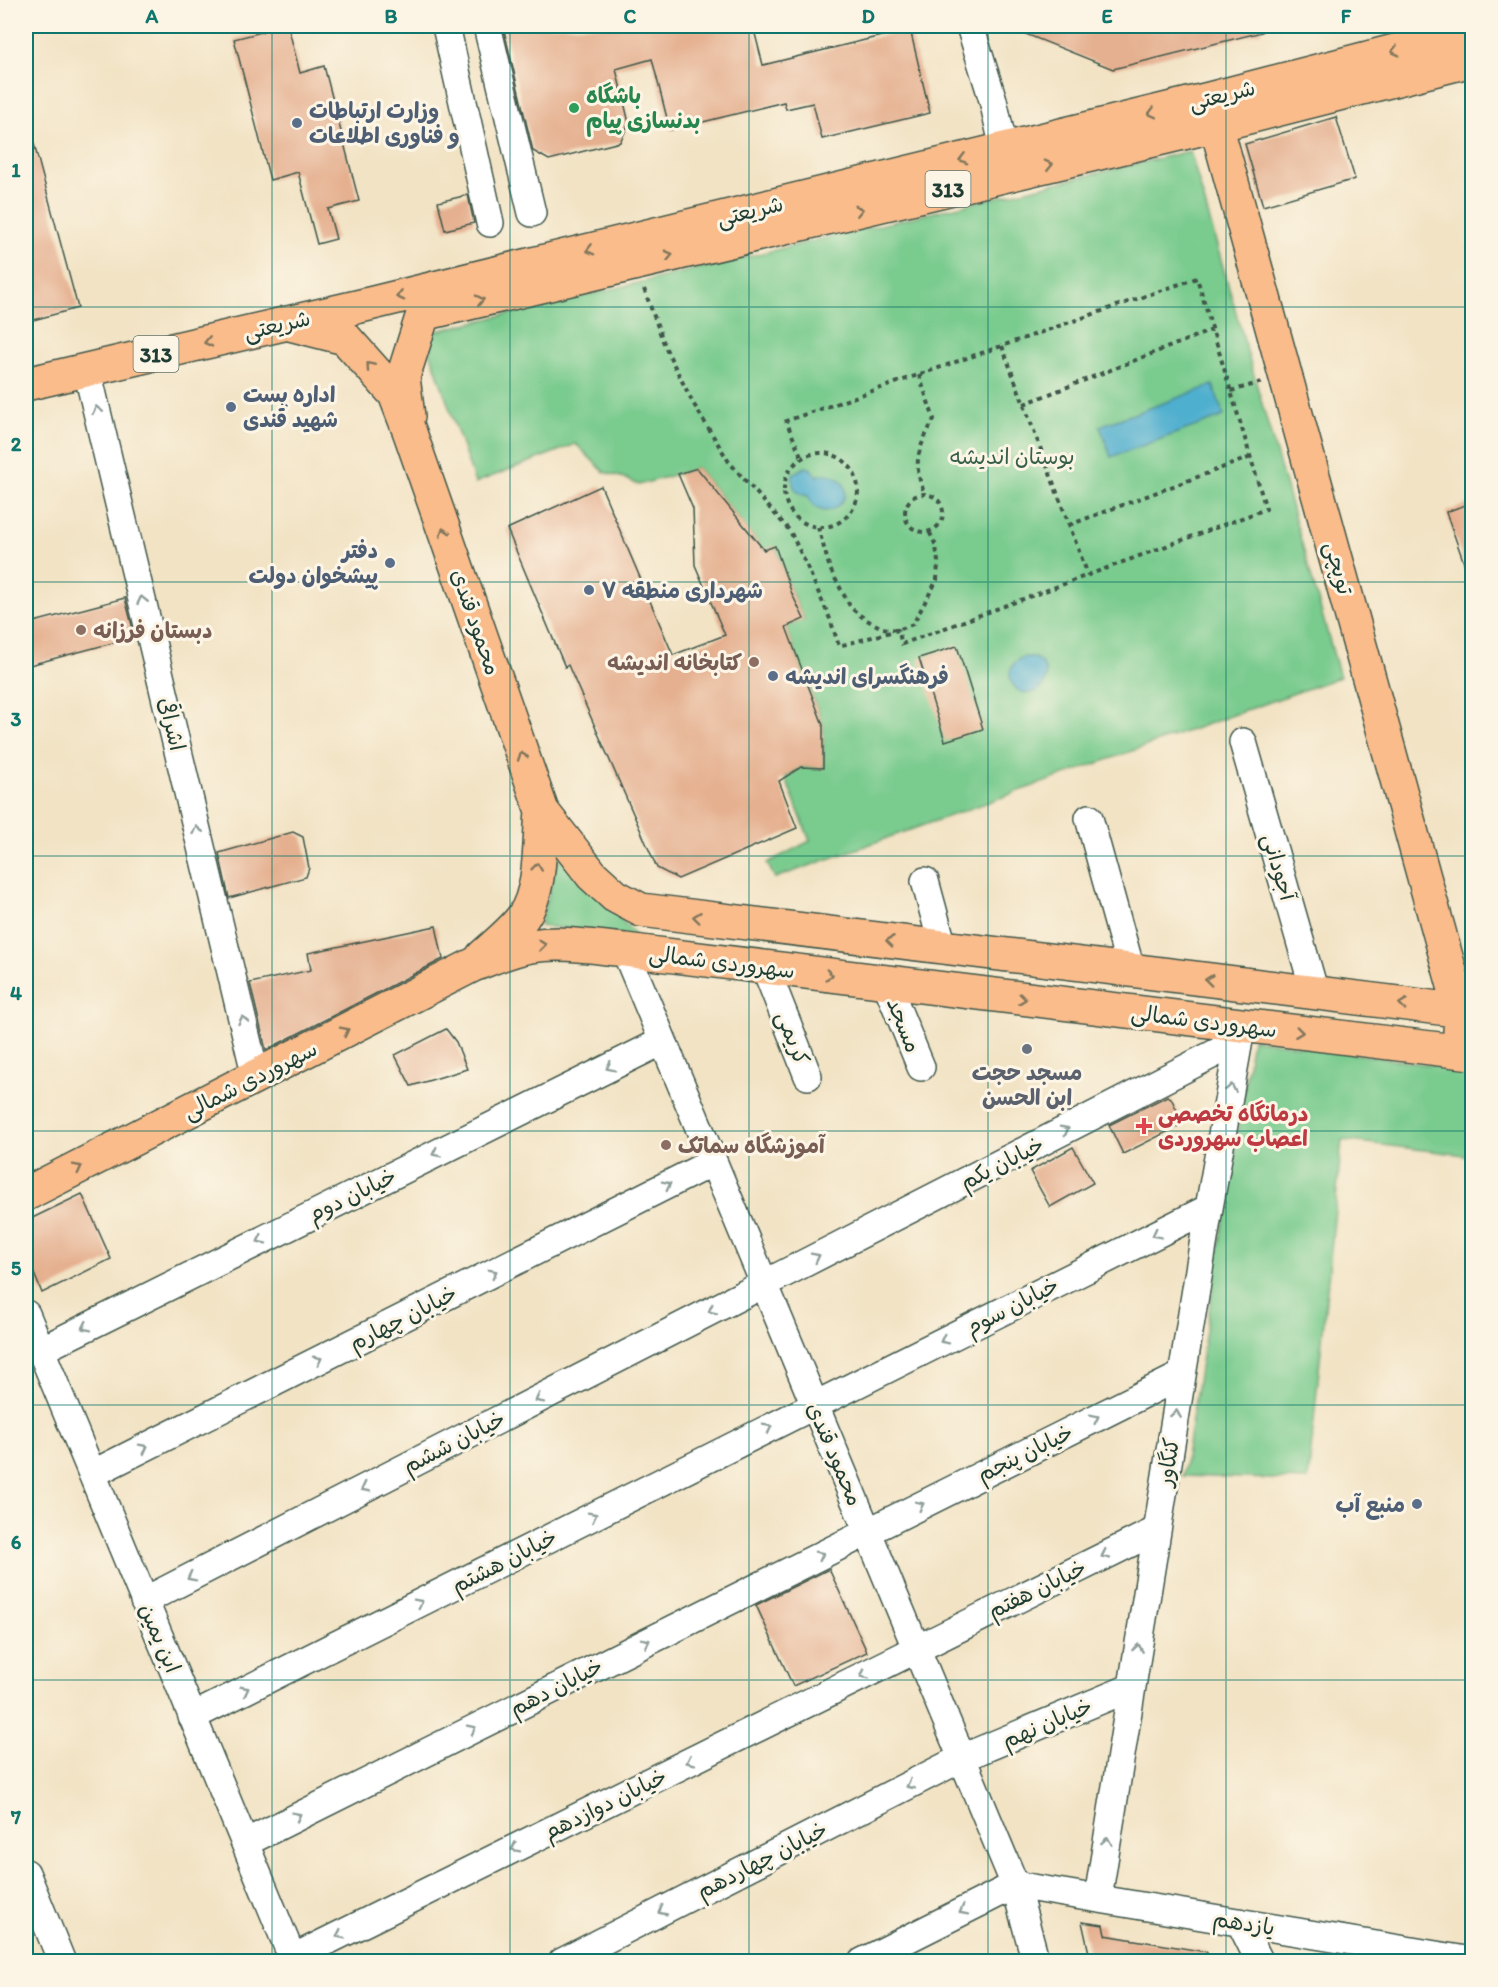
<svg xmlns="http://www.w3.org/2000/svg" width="1498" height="1987" font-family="Itim,'Playpen Sans Arabic',sans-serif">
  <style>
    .green { fill: #79cb8e; stroke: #4c8461; stroke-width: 1.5 }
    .water { fill: #50afcf; stroke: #387682; stroke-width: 1.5 }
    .building { fill: #e5b090 }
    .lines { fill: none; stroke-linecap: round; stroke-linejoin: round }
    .minor-casing { stroke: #3f564a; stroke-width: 30 }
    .major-casing { stroke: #3f564a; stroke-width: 36 }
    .path { stroke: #3f564a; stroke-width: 4; stroke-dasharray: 4.5 4.5; stroke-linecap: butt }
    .minor { stroke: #fff; stroke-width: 27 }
    .major { stroke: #fabc8b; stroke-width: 33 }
    .oneway { stroke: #82765b }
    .oneway2 { stroke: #8f9e9a }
    .grid { fill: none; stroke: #0f766e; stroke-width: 1.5; stroke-opacity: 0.55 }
    .leisure-dot { fill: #2e9e5b; stroke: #fcf5e5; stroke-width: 2 }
    .service-dot { fill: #5c6f8a; stroke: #fcf5e5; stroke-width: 2 }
    .education-dot { fill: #8d6e63; stroke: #fcf5e5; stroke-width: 2 }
    .worship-dot { fill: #6b7280; stroke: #fcf5e5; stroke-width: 2 }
    .health-dot { fill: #e0444e; stroke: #fcf5e5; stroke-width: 2 }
    .labels { text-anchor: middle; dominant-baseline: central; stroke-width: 6; stroke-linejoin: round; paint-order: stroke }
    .shield { fill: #fcf5e5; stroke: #617469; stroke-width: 1.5 }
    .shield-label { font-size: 21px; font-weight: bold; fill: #1f3d34 }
    .leisure-label { font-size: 22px; font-weight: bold; fill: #27864d; stroke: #fcf5e5; text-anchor: start }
    .street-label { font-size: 22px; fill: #1f3d34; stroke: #fcf5e5 }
    .service-label { font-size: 22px; font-weight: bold; fill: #4e5e75; stroke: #fcf5e5; text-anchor: start }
    .park-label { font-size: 22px; fill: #36604a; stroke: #fcf5e5 }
    .education-label { font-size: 22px; font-weight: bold; fill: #785e54; stroke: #fcf5e5; text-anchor: start }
    .worship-label { font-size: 22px; font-weight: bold; fill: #5b616d; stroke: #fcf5e5 }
    .health-label { font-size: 22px; font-weight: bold; fill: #be3a42; stroke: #fcf5e5; text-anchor: start }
    .neatline { fill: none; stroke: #0f766e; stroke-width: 2 }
    .grid-label { font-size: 20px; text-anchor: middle; font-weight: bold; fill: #0f766e }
  </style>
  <rect width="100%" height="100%" fill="#fcf5e5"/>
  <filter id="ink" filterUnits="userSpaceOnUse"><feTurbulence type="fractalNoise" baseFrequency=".0167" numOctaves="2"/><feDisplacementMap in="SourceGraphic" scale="12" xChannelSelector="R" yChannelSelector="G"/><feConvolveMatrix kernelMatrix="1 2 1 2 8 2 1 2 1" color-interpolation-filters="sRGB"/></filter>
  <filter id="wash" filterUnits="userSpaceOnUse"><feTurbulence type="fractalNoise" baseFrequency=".008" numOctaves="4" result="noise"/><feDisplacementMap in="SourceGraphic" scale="24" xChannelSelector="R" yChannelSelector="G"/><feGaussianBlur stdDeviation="1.35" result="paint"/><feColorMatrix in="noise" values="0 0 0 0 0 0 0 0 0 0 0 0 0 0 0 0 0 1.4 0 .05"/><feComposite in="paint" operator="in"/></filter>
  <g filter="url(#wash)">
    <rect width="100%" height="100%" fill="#f2e3c5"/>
    <path class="green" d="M1190,151L1340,677L775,878L767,863L810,841L785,777L801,767L823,768V725L786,627L804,619L792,594L775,547L764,550L697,468L639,485L624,478L604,472L576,444L475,483L424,334Z
      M559,856L637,936L540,926Z
      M1252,1039L1472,1071V1156L1342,1140L1308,1480L1183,1476Z"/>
    <path class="water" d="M1213,385L1224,416L1111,457L1100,426Z
      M805,467L810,468L817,476C824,473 829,473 836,477C864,493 822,532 808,496C795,494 791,486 793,474Z
      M1010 675a18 18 0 1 1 36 0a18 18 0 1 1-36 0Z"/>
    <g id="blocks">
      <path class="building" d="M260,26H288L300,73L324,66L359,201L328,209L336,239L317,244L298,172L270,180L234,39L262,32Z
        M503,26H753L763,65L910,29L930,113L822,139L813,103L786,109L784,102L670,130L652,59L616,69L629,123L620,142L549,160L533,151Z
        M1006,26H1262V32L1113,69Z
        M1336,117L1355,179L1263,206L1245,144Z
        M26,133H31L78,308L26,322Z
        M468,195L474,223L445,230L438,202Z
        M697,468L764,550L775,546L792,594L804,619L786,627L823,725V768L801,767L779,781L797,828L678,879L657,868L568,665L565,667L507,529L601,486L673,655L725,635L695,565L693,509L678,474Z
        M1473,502V579L1470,580L1446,512Z
        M125,598L135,637L26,666V624Z
        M957,646L983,729L945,741L919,658Z
        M293,832L303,837L309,868L306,877L229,898L219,853Z
        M436,926L443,959L266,1050L250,983L311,970L308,953Z
        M446,1029L456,1042L467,1069L411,1086L395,1055Z
        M1167,1096L1171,1098L1182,1121L1177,1127L1123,1154L1109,1125Z
        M1073,1147L1093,1183L1050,1207L1030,1171Z
        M82,1194L111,1259L42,1293L26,1254V1221Z
        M829,1569L867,1652L793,1686L756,1605Z
        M1082,1922L1103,1925L1105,1935L1207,1952L1206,1962H1091Z"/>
    </g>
  </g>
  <g filter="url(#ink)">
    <use href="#blocks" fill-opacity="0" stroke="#3f564a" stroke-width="1.5"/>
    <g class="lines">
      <defs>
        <path id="minor" d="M446,26L490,223
          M487,26L532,213
          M970,26L993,100L1004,149
          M87,370L256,1077
          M1243,742L1315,993
          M1089,818L1131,970
          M925,881L943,947
          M625,950L1015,1885L1036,1962
          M765,967L808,1076
          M886,982L921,1067
          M26,1314L294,1962
          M41,1350L663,1041
          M92,1474L713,1162
          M144,1601L1239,1041
          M192,1717L1209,1208
          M245,1843L1182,1375
          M26,1873L62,1962
          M1015,1885L1472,1961
          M1098,1898L1209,1208L1241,1029
          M1240,1922L1260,1962
          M293,1958L1157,1530
          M562,1962L962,1758L1132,1687
          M862,1962L1015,1885"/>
        <path id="major" d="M1210,103L1461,1011L1460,1032
          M286,323L345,338L395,394L410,433L542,811L592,875L615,896L641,910L1472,1012
          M26,384L365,305L1209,99L1472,31
          M408,416L403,377L423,314L1217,125L1472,60
          M482,957C495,945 512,932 523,917C542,890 539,843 542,811
          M26,1194L473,965C492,958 512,949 531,946C562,941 594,947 625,950L1472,1053"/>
      </defs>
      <use href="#minor" class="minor-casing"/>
      <use href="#major" class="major-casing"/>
      <path class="path" d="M644,289L666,349L693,403L729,462L790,531L806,564L830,619L839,646L898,630L902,644L1266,509L1197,278L786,421L802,458
        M1002,346L1088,575
        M919,375L934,419C919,448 911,462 925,494
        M1231,391L1262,382
        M1024,404L1212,330
        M784 490a37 37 0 1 1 74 0a37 37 0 1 1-74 0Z
        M905 513a19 19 0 1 1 38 0a19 19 0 1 1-38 0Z
        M1069,525L1251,457
        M818,527L830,569L851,608L865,619L882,628L898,630L913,624L937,580L938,562L936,546L929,531"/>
      <use href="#minor" class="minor"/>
      <use href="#major" class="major"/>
    </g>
    <defs><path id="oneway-chevron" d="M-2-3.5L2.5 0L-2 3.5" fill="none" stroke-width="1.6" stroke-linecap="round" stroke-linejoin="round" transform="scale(1.5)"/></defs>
    <g class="oneway">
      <use href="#oneway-chevron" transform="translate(1395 51) rotate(166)"/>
      <use href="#oneway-chevron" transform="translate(1152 113) rotate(166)"/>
      <use href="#oneway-chevron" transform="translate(963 159) rotate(166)"/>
      <use href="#oneway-chevron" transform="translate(1049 165) rotate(-13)"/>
      <use href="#oneway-chevron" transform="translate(859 210) rotate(-13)"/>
      <use href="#oneway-chevron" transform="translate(590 250) rotate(166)"/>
      <use href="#oneway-chevron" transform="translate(669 255) rotate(-13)"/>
      <use href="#oneway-chevron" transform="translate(400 296) rotate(166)"/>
      <use href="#oneway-chevron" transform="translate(480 300) rotate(-13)"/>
      <use href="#oneway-chevron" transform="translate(208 342) rotate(167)"/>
      <use href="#oneway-chevron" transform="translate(370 366) rotate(-131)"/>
      <use href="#oneway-chevron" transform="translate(444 532) rotate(-109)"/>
      <use href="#oneway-chevron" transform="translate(522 756) rotate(-109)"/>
      <use href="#oneway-chevron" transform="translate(537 867) rotate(-84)"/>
      <use href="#oneway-chevron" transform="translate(697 917) rotate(-173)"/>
      <use href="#oneway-chevron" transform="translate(890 941) rotate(-173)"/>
      <use href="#oneway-chevron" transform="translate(542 945) rotate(-6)"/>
      <use href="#oneway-chevron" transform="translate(829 975) rotate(7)"/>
      <use href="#oneway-chevron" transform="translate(1209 980) rotate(-173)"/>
      <use href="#oneway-chevron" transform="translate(1022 999) rotate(7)"/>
      <use href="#oneway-chevron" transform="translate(1403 1004) rotate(-173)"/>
      <use href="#oneway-chevron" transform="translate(345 1031) rotate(-27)"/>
      <use href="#oneway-chevron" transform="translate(1299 1032) rotate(7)"/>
      <use href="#oneway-chevron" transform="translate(78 1168) rotate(-27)"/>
    </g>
    <g class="oneway2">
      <use href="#oneway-chevron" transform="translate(97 410) rotate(-103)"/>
      <use href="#oneway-chevron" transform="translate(142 600) rotate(-103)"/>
      <use href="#oneway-chevron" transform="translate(197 830) rotate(-103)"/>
      <use href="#oneway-chevron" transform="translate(243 1020) rotate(-103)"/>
      <use href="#oneway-chevron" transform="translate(610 1067) rotate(154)"/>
      <use href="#oneway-chevron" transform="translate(1231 1088) rotate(-80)"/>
      <use href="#oneway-chevron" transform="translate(1065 1130) rotate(-27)"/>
      <use href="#oneway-chevron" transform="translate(436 1153) rotate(154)"/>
      <use href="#oneway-chevron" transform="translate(667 1185) rotate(-27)"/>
      <use href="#oneway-chevron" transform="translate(1156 1234) rotate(153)"/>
      <use href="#oneway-chevron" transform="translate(261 1240) rotate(154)"/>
      <use href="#oneway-chevron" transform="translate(816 1257) rotate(-27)"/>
      <use href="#oneway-chevron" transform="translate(493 1273) rotate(-27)"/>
      <use href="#oneway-chevron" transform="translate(712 1310) rotate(153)"/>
      <use href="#oneway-chevron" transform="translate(86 1327) rotate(154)"/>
      <use href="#oneway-chevron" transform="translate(944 1340) rotate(153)"/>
      <use href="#oneway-chevron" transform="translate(318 1360) rotate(-27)"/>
      <use href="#oneway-chevron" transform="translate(539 1399) rotate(153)"/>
      <use href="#oneway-chevron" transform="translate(1176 1414) rotate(-81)"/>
      <use href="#oneway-chevron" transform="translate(1095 1418) rotate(-26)"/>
      <use href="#oneway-chevron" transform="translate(768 1428) rotate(-27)"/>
      <use href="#oneway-chevron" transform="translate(144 1448) rotate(-27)"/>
      <use href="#oneway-chevron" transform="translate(365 1488) rotate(153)"/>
      <use href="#oneway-chevron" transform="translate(920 1505) rotate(-26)"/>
      <use href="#oneway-chevron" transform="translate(593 1516) rotate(-27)"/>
      <use href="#oneway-chevron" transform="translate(820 1555) rotate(-27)"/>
      <use href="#oneway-chevron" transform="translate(1105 1555) rotate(154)"/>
      <use href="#oneway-chevron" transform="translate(191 1577) rotate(153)"/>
      <use href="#oneway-chevron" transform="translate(419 1603) rotate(-27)"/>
      <use href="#oneway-chevron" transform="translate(646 1642) rotate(-27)"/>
      <use href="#oneway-chevron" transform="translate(1138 1648) rotate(-81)"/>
      <use href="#oneway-chevron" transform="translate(864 1675) rotate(154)"/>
      <use href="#oneway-chevron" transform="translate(245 1690) rotate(-27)"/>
      <use href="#oneway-chevron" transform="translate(472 1729) rotate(-27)"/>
      <use href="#oneway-chevron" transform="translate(690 1761) rotate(154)"/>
      <use href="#oneway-chevron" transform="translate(910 1785) rotate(153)"/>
      <use href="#oneway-chevron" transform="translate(297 1816) rotate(-27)"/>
      <use href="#oneway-chevron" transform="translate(1107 1841) rotate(-81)"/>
      <use href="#oneway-chevron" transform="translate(515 1848) rotate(154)"/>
      <use href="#oneway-chevron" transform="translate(662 1911) rotate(153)"/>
      <use href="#oneway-chevron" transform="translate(963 1911) rotate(153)"/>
      <use href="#oneway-chevron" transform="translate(340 1935) rotate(154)"/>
    </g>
  </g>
  <path class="grid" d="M272,26V1962M510,26V1962M749,26V1962M988,26V1962M1226,26V1962M26,307H1472M26,582H1472M26,856H1472M26,1131H1472M26,1405H1472M26,1680H1472"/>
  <circle class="leisure-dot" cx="574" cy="108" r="6"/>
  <g class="service-dot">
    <circle cx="297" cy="123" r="6"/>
    <circle cx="231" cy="407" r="6"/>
    <circle cx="390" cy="563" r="6"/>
    <circle cx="589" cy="590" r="6"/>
    <circle cx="773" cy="676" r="6"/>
    <circle cx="1417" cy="1504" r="6"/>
  </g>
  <g class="education-dot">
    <circle cx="81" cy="630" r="6"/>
    <circle cx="754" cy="662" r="6"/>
    <circle cx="666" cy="1145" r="6"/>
  </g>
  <circle class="worship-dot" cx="1027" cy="1049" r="6"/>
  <path class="health-dot" d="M1141 1117h6v6h6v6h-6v6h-6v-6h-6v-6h6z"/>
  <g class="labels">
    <g class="shield">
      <rect x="925.5" y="171" width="45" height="36" rx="4.5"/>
      <rect x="133.5" y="336" width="45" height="36" rx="4.5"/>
    </g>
    <g class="shield-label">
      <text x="948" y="189">313</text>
      <text x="156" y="354">313</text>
    </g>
    <g class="leisure-label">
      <text x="586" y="95">باشگاه<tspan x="586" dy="25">بدنسازی پیام</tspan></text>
    </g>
    <g class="street-label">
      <text transform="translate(1222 95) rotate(-14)">شریعتی</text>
      <text transform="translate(750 211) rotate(-14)">شریعتی</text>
      <text transform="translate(277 325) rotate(-13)">شریعتی</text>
      <text transform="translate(1339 568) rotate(75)">توپچی</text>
      <text transform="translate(476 622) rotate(71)">محمود قندی</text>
      <text transform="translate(172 724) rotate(77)">اشراقی</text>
      <text transform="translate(1279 867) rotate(74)">آجودانی</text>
      <text transform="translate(722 962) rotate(7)">سهروردی شمالی</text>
      <text transform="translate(1204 1021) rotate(7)">سهروردی شمالی</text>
      <text transform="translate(904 1025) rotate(68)">مسجد</text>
      <text transform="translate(793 1038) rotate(69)">کریمی</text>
      <text transform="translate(250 1080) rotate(-27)">سهروردی شمالی</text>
      <text transform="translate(1002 1163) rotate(-27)">خیابان یکم</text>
      <text transform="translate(352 1195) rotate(-26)">خیابان دوم</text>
      <text transform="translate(1012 1306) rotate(-27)">خیابان سوم</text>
      <text transform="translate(403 1318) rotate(-27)">خیابان چهارم</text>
      <text transform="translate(454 1442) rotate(-27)">خیابان ششم</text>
      <text transform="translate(1025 1453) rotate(-26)">خیابان پنجم</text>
      <text transform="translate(835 1454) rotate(67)">محمود قندی</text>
      <text transform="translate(1168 1462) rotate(-81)">کنگاور</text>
      <text transform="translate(504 1561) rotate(-27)">خیابان هشتم</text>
      <text transform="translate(1037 1589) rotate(-26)">خیابان هفتم</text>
      <text transform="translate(160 1638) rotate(67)">ابن یمین</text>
      <text transform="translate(556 1687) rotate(-27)">خیابان دهم</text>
      <text transform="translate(1047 1723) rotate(-23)">خیابان نهم</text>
      <text transform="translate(605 1804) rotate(-26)">خیابان دوازدهم</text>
      <text transform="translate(762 1860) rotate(-27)">خیابان چهاردهم</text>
      <text transform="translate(1244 1923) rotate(9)">یازدهم</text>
    </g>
    <g class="service-label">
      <text x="309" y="110">وزارت ارتباطات<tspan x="309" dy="25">و فناوری اطلاعات</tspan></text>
      <text x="243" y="394">اداره پست<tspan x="243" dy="25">شهید قندی</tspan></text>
      <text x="378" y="550" text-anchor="end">دفتر<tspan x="378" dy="25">پیشخوان دولت</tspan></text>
      <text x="601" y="590">شهرداری منطقه ۷</text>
      <text x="785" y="676">فرهنگسرای اندیشه</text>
      <text x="1405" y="1504" text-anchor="end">منبع آب</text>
    </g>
    <g class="park-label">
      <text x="1012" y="456">بوستان اندیشه</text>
    </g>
    <g class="education-label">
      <text x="93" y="630">دبستان فرزانه</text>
      <text x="742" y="662" text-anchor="end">کتابخانه اندیشه</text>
      <text x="678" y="1145">آموزشگاه سماتک</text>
    </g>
    <g class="worship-label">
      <text x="1027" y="1072">مسجد حجت<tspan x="1027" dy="25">ابن الحسن</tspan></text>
    </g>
    <g class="health-label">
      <text x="1158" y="1113">درمانگاه تخصصی<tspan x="1158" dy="25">اعصاب سهروردی</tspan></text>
    </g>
  </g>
  <rect width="1498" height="1987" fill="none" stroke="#fcf5e5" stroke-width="66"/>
  <rect x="33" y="33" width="1432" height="1921" class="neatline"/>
  <g class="grid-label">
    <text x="152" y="23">A</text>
    <text x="391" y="23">B</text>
    <text x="630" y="23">C</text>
    <text x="868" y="23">D</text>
    <text x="1107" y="23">E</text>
    <text x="1346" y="23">F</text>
    <text x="16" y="177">1</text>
    <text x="16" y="451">2</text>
    <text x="16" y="726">3</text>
    <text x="16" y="1000">4</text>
    <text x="16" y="1275">5</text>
    <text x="16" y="1549">6</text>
    <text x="16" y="1824">7</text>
  </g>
</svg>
